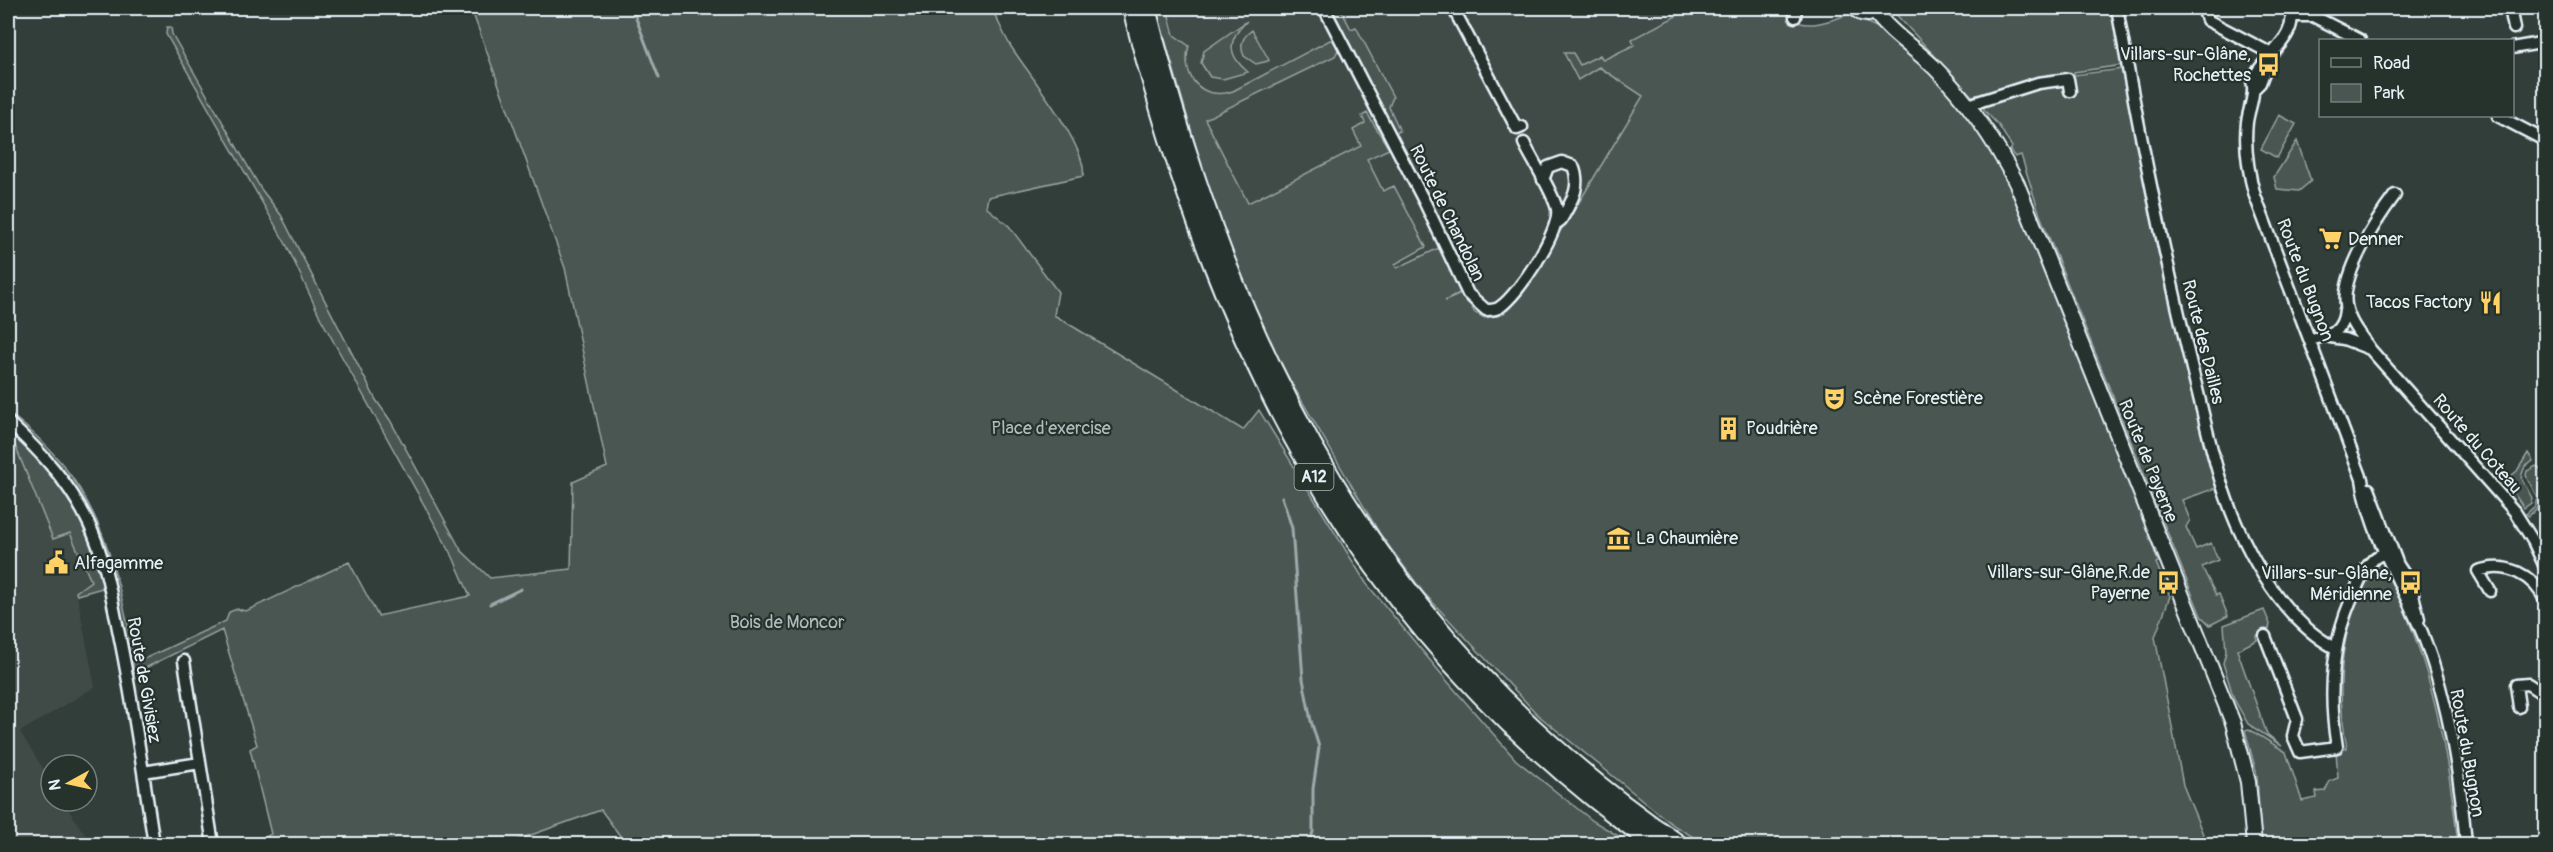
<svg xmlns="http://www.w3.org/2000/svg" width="2553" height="852" font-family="Pangolin,sans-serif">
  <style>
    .built { fill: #3f4b46 }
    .green { fill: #495651; stroke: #98a4a4; stroke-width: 1.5 }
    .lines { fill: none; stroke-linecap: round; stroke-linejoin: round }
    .stream { stroke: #9ea9ab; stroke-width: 3 }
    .minor-casing { stroke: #e8f1f8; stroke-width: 15 }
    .secondary-casing { stroke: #e8f1f8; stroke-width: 18 }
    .motorway-casing { stroke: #e8f1f8; stroke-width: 22 }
    .minor { stroke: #26332d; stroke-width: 10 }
    .secondary { stroke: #26332d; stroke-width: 14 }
    .motorway { stroke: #26332d; stroke-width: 18 }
    .labels { text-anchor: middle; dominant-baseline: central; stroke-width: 4.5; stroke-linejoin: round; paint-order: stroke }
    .shield { fill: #26332d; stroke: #aeb8bb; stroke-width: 1.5 }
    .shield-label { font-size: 16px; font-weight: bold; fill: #e8f1f8 }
    .poi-label { font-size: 18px; fill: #e8f1f8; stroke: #26332d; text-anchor: start }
    .street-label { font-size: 18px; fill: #e8f1f8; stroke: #26332d }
    .park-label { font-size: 18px; fill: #b0bbbe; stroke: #26332d }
  </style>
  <rect width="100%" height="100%" fill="#323e39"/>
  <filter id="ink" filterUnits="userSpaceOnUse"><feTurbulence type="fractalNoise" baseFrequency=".0167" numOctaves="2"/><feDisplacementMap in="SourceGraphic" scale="12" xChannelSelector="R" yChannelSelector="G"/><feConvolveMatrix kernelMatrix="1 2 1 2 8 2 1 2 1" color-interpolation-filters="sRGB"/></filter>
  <g filter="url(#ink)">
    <path class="built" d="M1156,8H1787L1643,96L1578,204L1517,297L1500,315L1282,367Z
      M8,442L23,454L103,587L77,595L95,687L20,732L51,781V801H63L91,844H8Z"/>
    <path class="green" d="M471,8H991C998,20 1003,33 1010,45C1027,72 1089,148 1083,176L988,197L986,207L1009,226L1058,292L1054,315L1243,430L1259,410L1366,583L1448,682L1516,760L1593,821L1632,844H626L601,810L506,844H267L264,838L271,834L250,749L257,745L222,630L133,674V661L129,660L111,575L61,470L34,439L8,417V412C98,481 113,553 135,659H144L226,621L229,612L237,609L246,611L349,562L378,616L470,596L453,557L321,319L287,246L166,34L167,27H171L172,34L261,189L281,215L376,400L390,420L461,550L490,578L571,569L573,482L607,467L565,268Z
      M1156,8H1167L1174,35L1189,46C1180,76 1202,102 1233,91L1330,40H1334L1339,48L1335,56L1205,119L1248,203L1361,146L1353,130L1365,123L1362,116L1367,113L1389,149L1367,159L1383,191L1394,186L1426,247L1395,264L1397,268L1441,247L1463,291L1445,301L1463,293L1475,313L1485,318L1500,315L1517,297L1578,204L1643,96L1599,67L1578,80L1564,53H1573L1580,65L1600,55L1603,60L1634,45L1632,39L1686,11L1684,8H1793L1791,18C1807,31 1830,20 1847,15L1845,8H1847L1856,18L1883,30L1947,89L1982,135L2007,177L2137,499L2158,562L2156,563L2170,596L2155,637L2183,785L2207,844H1705L1673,825L1538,715L1423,592L1380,534L1282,367L1251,300L1209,192Z
      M1331,8H1340L1351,29L1356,27L1393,97L1389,107L1400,131L1395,133Z
      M1890,8H2112L2123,65L2074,72V75L2123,69L2156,243L2216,488L2182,500L2190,520L2186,527L2196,549L2211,543L2218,560L2202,567L2216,595L2219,594L2228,616L2210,625L2201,616L2040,215L2021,155L2015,157L2010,151L2012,147L1999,126L1984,110L1985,97L1972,96Z
      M1247,21C1228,39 1226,54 1248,72L1223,79L1210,77L1201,63L1204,51Z
      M1252,30L1269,60L1268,61L1256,64L1244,56C1239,45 1242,37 1252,30Z
      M2279,115L2296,124L2277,158L2261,149Z
      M2297,141L2311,181L2299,191L2277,189L2274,177Z
      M8,428C61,473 86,521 106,587L77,595L76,592L91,581L70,533L53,539Z
      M2528,453L2533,461L2525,466L2521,477L2532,498L2531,503L2524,508L2505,481L2517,471Z
      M2536,466L2545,471V500L2529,516L2526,514L2535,506L2537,498L2526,475L2527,471Z
      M2378,568L2387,570C2431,662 2447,744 2458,844H2261L2257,775L2245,730L2249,729L2286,752L2302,801L2317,798L2316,792L2325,791L2330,781L2338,778L2336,751L2347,748C2337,695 2338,639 2363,590C2367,582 2370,573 2378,568Z
      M2264,610L2270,624L2269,629L2256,636L2257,640L2237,650L2267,734L2282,746L2248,724L2234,699L2223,663L2226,652L2224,625Z"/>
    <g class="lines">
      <path class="stream" d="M632,8L659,78
        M1282,497L1292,528L1303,679L1311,721L1319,747L1313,789V832L1309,844
        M490,604L521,589"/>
      <defs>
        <path id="minor" d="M1324,8L1425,203L1468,294L1486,310C1491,310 1496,310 1500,307C1518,295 1561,231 1557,209C1553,192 1532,160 1524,143
          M1453,8L1517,129L1522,127
          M2117,8C2139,132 2164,255 2194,377C2208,432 2219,492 2245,542C2265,583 2294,626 2335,648
          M2203,8L2207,20L2272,54
          M2290,8C2300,38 2262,56 2252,81C2256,94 2249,108 2247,122C2244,147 2248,171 2255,196L2362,479C2370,535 2402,584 2423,635C2449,702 2460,774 2466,844
          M2510,8L2514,28
          M2293,16H2313L2360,40
          M1795,17L1796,8
          M2512,48L2546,42
          M2254,89L2260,83L2270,57
          M1968,105L2038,83L2068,79L2070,91
          M2498,116L2546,141
          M1543,180L1548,167L1562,162L1573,166C1582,187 1571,202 1561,220L1557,223
          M2395,195C2377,219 2341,274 2346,305C2349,323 2361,336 2371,350L2515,512L2533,541L2546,569
          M2330,337L2344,339L2370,349
          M2310,339C2330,337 2343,332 2345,310
          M8,422C41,452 70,483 89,524C105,558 111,594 118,629C133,700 143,773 154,844
          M2369,489L2398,565L2410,583L2419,619
          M2490,591L2478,571C2506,561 2534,575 2546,602
          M2265,636L2297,719L2293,736L2300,752L2337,747C2328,693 2331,639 2356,589C2360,580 2364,568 2372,561C2376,555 2386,553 2392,551
          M184,661L212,838
          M2519,707L2516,685L2528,684L2546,696
          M143,772L200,763"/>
        <path id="secondary" d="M1854,8L1861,13L1868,14L1879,8
          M1875,12C1891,34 1916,49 1935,68C1969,102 1995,141 2017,184L2233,723L2248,782L2254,844"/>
        <path id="motorway" d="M1132,8C1219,351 1359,635 1655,844
          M1146,8C1233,353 1376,638 1678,844"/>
      </defs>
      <use href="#minor" class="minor-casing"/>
      <use href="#secondary" class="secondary-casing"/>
      <use href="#motorway" class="motorway-casing"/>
      <use href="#minor" class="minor"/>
      <use href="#secondary" class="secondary"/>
      <use href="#motorway" class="motorway"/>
    </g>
  </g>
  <defs>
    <symbol id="bus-bare" viewBox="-9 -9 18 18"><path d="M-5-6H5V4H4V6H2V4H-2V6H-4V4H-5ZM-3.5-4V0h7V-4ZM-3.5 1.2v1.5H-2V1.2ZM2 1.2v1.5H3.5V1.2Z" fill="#ffd166" stroke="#26332d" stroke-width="2.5" paint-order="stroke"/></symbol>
    <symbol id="supermarket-bare" viewBox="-9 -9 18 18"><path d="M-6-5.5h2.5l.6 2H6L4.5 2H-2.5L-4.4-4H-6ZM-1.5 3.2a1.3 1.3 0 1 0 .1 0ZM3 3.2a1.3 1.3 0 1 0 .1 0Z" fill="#ffd166" stroke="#26332d" stroke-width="2.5" paint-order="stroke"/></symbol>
    <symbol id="restaurant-bare" viewBox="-9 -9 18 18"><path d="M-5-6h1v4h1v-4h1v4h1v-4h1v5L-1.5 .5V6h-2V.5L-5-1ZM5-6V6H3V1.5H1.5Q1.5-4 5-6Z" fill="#ffd166" stroke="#26332d" stroke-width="2.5" paint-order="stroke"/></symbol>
    <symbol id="theatre-bare" viewBox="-9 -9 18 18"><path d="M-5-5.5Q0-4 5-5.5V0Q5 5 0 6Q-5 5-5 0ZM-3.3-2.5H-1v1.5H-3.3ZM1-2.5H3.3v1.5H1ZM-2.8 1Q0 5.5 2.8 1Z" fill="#ffd166" stroke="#26332d" stroke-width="2.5" paint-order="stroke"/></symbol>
    <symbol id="building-bare" viewBox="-9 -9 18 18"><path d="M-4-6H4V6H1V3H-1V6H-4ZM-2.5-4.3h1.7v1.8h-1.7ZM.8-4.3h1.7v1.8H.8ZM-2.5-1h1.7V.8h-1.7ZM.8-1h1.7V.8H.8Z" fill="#ffd166" stroke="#26332d" stroke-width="2.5" paint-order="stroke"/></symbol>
    <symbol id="museum-bare" viewBox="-9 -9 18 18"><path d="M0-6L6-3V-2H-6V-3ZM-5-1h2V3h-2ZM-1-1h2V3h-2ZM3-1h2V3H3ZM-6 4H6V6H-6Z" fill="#ffd166" stroke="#26332d" stroke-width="2.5" paint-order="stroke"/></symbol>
    <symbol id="civic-bare" viewBox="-9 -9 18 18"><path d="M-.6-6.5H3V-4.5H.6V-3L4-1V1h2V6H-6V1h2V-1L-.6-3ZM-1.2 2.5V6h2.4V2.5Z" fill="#ffd166" stroke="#26332d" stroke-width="2.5" paint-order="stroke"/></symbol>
  </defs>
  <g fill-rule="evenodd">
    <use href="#bus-bare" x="2252" y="48" width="33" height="33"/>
    <use href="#supermarket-bare" x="2314" y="222" width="33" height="33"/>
    <use href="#restaurant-bare" x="2474" y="286" width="33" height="33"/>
    <use href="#theatre-bare" x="1818" y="382" width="33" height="33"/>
    <use href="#building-bare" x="1712" y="412" width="33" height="33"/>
    <use href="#museum-bare" x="1602" y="522" width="33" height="33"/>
    <use href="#civic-bare" x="40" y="546" width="33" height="33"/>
    <use href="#bus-bare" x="2152" y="566" width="33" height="33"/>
    <use href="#bus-bare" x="2394" y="566" width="33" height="33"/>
  </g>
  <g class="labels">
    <rect class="shield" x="1294.5" y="464" width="39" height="26" rx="4.5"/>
    <g class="shield-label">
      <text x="1314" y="477">A12</text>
    </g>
    <g class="poi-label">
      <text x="2251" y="54" text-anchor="end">Villars-sur-Glâne,<tspan x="2251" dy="21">Rochettes</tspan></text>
      <text x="2348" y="239">Denner</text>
      <text x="2472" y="302" text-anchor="end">Tacos Factory</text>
      <text x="1853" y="398">Scène Forestière</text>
      <text x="1746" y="428">Poudrière</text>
      <text x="1636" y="538">La Chaumière</text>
      <text x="74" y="563">Alfagamme</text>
      <text x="2150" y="572" text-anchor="end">Villars-sur-Glâne,R.de<tspan x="2150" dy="21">Payerne</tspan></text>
      <text x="2392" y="573" text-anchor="end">Villars-sur-Glâne,<tspan x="2392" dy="21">Méridienne</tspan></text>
    </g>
    <g class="street-label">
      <text transform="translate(1447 213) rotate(64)">Route de Chandolan</text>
      <text transform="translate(2305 280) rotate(69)">Route du Bugnon</text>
      <text transform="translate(2203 342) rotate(76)">Route des Dailles</text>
      <text transform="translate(2477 444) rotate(49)">Route du Coteau</text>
      <text transform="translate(2148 461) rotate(68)">Route de Payerne</text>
      <text transform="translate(144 680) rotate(80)">Route de Givisiez</text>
      <text transform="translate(2467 753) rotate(80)">Route du Bugnon</text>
    </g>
    <g class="park-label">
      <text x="1051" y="428">Place d'exercise</text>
      <text x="787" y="622">Bois de Moncor</text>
    </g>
  </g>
  <rect width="2553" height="852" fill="none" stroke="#26332d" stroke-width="30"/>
  <rect x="15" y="15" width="2523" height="822" fill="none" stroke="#e8f1f8" stroke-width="2" filter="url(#ink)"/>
  <rect x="2319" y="39" width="195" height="78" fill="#26332d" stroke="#747f7e" stroke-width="1.5"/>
  <rect x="2331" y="58" width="30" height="9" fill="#26332d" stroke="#747f7e" stroke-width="1.5"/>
  <text x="2373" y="69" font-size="18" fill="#e8f1f8">Road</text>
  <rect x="2331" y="84" width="30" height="18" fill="#495651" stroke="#747f7e" stroke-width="1.5"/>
  <text x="2373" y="99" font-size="18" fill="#e8f1f8">Park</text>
  <g transform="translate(69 783) rotate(262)"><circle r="28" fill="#26332d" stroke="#747f7e" stroke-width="1.5"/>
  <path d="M0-4.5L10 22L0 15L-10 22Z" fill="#ffd166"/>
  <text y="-9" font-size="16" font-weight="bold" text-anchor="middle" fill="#e8f1f8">N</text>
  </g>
</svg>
